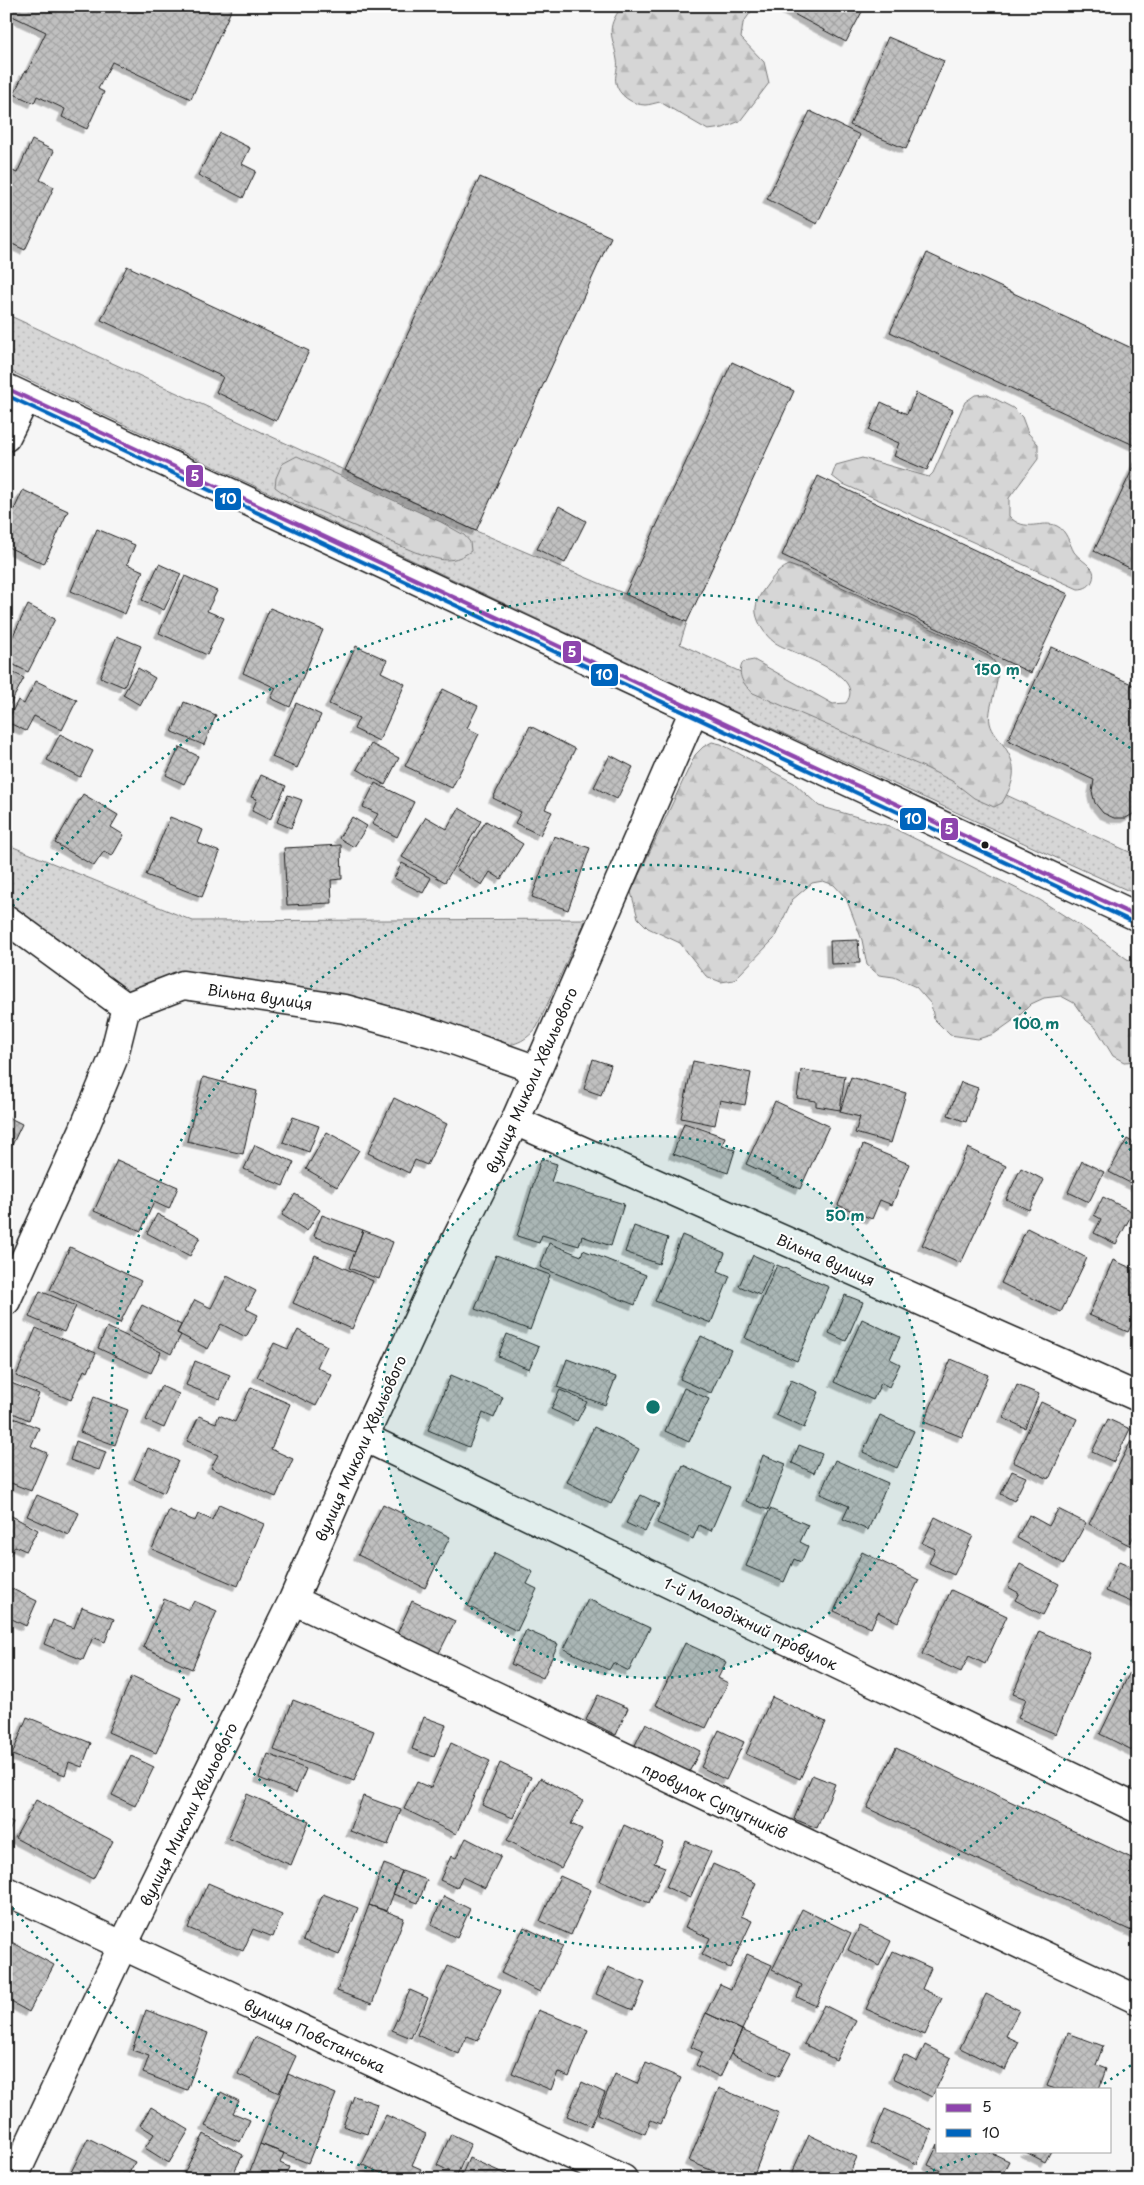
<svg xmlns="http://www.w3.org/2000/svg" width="1144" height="2185" font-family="'Playpen Sans',sans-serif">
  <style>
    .grass { fill: url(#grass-dots); stroke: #797979 }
    .forest { fill: url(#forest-firs); stroke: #797979 }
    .building { fill: url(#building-cross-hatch); stroke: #1c1c1c; filter: url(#shadow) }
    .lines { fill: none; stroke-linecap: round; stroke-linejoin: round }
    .minor-casing { stroke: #1c1c1c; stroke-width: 31 }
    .minor { stroke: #fff; stroke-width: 28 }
    .bus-1-casing { stroke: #fff; stroke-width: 8 }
    .bus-2-casing { stroke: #fff; stroke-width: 8 }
    .bus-1 { stroke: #8e44ad; stroke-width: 4 }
    .bus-2 { stroke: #0065bd; stroke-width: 4 }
    .ring { fill: none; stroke: #0f766e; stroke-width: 2.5; stroke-dasharray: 2.5 5 }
    .bus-dot { fill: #1c1c1c; stroke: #fff; stroke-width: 2 }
    .labels { text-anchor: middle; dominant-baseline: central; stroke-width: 4; stroke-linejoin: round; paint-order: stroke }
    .street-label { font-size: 15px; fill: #1c1c1c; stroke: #fff }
    .centre { fill: #0f766e; stroke: #fff; stroke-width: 2.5 }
    .ring-label { font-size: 15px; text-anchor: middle; font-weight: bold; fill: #0f766e; stroke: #fff; stroke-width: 4; stroke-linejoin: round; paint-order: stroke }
    .line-badge { stroke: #fff; stroke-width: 2 }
    .badge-label { font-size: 14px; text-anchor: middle; font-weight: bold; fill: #fff }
  </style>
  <defs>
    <pattern id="grass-dots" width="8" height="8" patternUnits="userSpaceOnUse" patternTransform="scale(1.25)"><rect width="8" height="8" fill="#d6d6d6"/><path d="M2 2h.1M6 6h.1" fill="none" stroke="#b7b7b7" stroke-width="1.8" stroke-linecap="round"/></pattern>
    <pattern id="forest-firs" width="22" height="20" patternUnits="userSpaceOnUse" patternTransform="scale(1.25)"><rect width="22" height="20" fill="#d6d6d6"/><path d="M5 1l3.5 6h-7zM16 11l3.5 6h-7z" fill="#b7b7b7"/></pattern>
    <pattern id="building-cross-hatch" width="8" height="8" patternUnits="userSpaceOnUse" patternTransform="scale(1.25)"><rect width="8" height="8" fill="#c0c0c0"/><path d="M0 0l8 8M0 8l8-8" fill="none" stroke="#a4a4a4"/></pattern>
    <filter id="shadow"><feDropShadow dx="-4.5" dy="4.5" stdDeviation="0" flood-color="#0004"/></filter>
  </defs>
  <rect width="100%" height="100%" fill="#f6f6f6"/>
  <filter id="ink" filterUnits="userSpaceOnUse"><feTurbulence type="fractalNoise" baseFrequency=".02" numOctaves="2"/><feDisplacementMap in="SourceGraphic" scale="10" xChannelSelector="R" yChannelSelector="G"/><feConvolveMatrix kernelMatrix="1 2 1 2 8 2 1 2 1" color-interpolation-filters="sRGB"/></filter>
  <g filter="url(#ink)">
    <path class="grass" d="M6,314L476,531L625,594L687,622L680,644L1138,856V895L703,697L6,369Z
      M6,844L193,921L586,919L537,1027C511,1061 477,1039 444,1028L129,991L116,986L6,909Z"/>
    <path class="forest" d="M622,6H755L743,23L741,38L764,62L769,83L740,121L723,128L708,130L660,102C655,103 649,105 645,105C633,105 618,95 616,83C614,76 619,67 617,60C613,34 604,31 622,6Z
      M986,394L1013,408L1022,417L1028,433L1038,444V459L1009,498V516C1025,534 1042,519 1057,526C1067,531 1069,543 1074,552C1078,558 1086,562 1091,568C1094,571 1094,575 1093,579C1091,586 1085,589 1078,589L841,483L832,476L836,465L862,458L929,477L933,473L965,402L975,395Z
      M297,456L441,522L464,535L470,542L471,551C450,566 437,559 415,552L293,500L275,487L276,478L282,464Z
      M789,565L809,572L975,649C980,652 988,655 992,659C1007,674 986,704 990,723C992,732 999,739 1004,746C1019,767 1014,783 1002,803L994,807L974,798L952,781L926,768L753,693C744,685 736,675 743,662L754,660L833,704L846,703C868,674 791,654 774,642C765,635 758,624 756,613C755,606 758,598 762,592C770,581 776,571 789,565Z
      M712,742L721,744L794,783L819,806L889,826L1040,900L1096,936L1127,959L1138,963V1061L1124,1062L1113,1056L1096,1028L1086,1020L1074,1003L1061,996L1044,998L1031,1004L1018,1017L994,1034L978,1039L950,1035L934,1019L931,1004L916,987L894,977L879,975L867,965L862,940L846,898L834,885L823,881L812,883L792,900L774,939L734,980L721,982L706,976L680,943L648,928L638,918L631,892L695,755L703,747Z"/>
    <path class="building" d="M6,6H233L191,99L112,62L98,89L104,92L87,129L62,117L65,109L37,96L34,103L14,94L25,71L27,72L46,32L6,13Z
      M779,6H865L846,42Z
      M888,37L944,61L906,149L850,125Z
      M810,111L860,135L817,224L767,199Z
      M220,133L250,148L242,164L256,171L243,198L198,175Z
      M32,140L54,151L40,180L54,187L25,250L6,241V168L17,173Z
      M480,177L611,237L476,531L345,470Z
      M927,253L1138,351V447L890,332Z
      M127,266L309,351L276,421L216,392L223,377L101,320Z
      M732,362L794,391L687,622L625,594Z
      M916,393L953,410L927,470L894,456L899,443L869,430L881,402L907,414Z
      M1138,457V572L1094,551Z
      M818,476L1068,594L1031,673L782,555Z
      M23,490L68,511L44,564L6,546V519L9,521Z
      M559,506L586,521L565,563L537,549Z
      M97,529L135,545L127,564L143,571L125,614L71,591Z
      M159,564L181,574L164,610L142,600Z
      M185,576L217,591L207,611L224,618L207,655L159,633Z
      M28,605L55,619L28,672L6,661V650Z
      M270,608L323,630L290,707L271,698L276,688L243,673Z
      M117,636L141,646L124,687L100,677Z
      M356,646L387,660L381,672L405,684L379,741L354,729L359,718L329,704Z
      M1051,647L1138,687V811L1126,818H1114L1103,813L1095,803L1092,792L1094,780L1008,740Z
      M138,668L155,678L140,705L123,695Z
      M6,669L24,678L6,712Z
      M36,681L77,700L62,730L34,716L26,731L7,722L18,700L24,704Z
      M443,689L478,706L467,728L479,734L452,788L405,766Z
      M184,702L216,715L204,745L172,732Z
      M296,703L321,715L297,768L272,757Z
      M530,726L575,749L545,809L552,812L540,835L515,823L521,812L493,798Z
      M60,734L93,751L80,777L47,760Z
      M371,744L399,758L385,785L357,769Z
      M180,747L198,756L184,784L166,775Z
      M610,755L633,767L617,799L594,787Z
      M261,775L286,786L270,820L252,811L257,799L251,797Z
      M375,783L414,802L397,837L372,824L378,814L363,807Z
      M83,794L118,815L111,827L124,835L112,856L104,851L94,866L55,843Z
      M288,795L302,800L291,828L277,822Z
      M459,808L481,821L445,882L402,857L426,817L447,829Z
      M170,817L203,830L198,843L220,852L202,897L146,875Z
      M352,817L367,826L354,847L339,838Z
      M486,821L523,844L501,879L490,872L482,885L456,869Z
      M554,836L590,848L568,910L532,897Z
      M341,845L342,879L331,880L332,903L287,905L284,848Z
      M402,863L431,878L423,893L394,878Z
      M858,940L860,963L831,964L830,941Z
      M593,1059L611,1065L601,1095L584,1089Z
      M693,1061L751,1073L745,1105L720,1100L715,1125L681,1118Z
      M801,1070L845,1076L840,1110L816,1106V1101L797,1098Z
      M203,1077L257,1091L243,1154L187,1141Z
      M851,1077L906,1093L891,1143L855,1133L860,1117L840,1112Z
      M961,1082L978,1088L966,1122L948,1115Z
      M394,1098L447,1124L427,1165L415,1160L409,1173L368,1153Z
      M775,1101L829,1126L800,1189L746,1164Z
      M6,1116L22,1124L6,1158Z
      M293,1117L319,1126L309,1152L283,1142Z
      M684,1123L725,1137L722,1146L735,1150L728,1173L673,1154Z
      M327,1132L359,1150L337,1187L306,1169Z
      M1127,1139L1138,1145V1187L1109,1172Z
      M255,1145L294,1162L283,1186L244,1169Z
      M863,1145L909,1164L892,1205L880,1200L872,1219L838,1205Z
      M968,1148L1006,1166L961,1263L922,1245Z
      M541,1159L557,1164L551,1182L624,1204L611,1246L582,1236L579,1246L542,1235L539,1243L517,1236Z
      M117,1160L178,1187L169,1209L154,1202L141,1231L94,1211Z
      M1082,1161L1104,1172L1089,1202L1068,1192Z
      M1021,1168L1044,1180L1029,1210L1006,1199Z
      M295,1194L320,1210L307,1231L282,1215Z
      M1103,1197L1133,1212L1116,1244L1094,1233L1101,1219L1094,1215Z
      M157,1214L200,1237L190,1256L147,1233Z
      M322,1215L363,1230L355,1252L314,1236Z
      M634,1226L668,1238L659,1264L625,1252Z
      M1027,1228L1087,1258L1061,1312L1001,1283Z
      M363,1230L393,1242L379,1279L349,1268Z
      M682,1235L725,1253L718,1271L730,1276L711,1323L655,1301Z
      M549,1243L581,1256L583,1250L646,1275L635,1305L540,1267Z
      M70,1247L141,1281L120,1323L50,1290Z
      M315,1255L373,1281L352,1329L293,1303Z
      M496,1255L550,1275L530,1330L475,1309Z
      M753,1255L774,1264L760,1295L739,1286Z
      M1113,1260L1138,1271V1312L1128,1332L1089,1315Z
      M777,1265L829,1287L797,1361L745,1338Z
      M227,1276L256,1291L246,1309L258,1315L246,1337L221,1324L208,1349L177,1333L195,1300L211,1308Z
      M40,1291L76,1306L64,1332L29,1317Z
      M845,1295L863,1302L846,1341L829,1333Z
      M142,1305L181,1325L177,1333L181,1335L171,1354L128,1331Z
      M862,1319L900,1337L890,1359L900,1364L889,1387L881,1383L873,1400L834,1382Z
      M107,1327L161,1352L151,1373L98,1348Z
      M36,1328L96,1353L88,1372L84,1370L71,1400L16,1376Z
      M298,1330L327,1346L317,1367L332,1375L316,1406L257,1377L274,1343L288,1349Z
      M507,1334L539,1347L529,1369L498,1356Z
      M701,1336L731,1350L711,1393L680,1379Z
      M567,1359L616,1377L605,1405L557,1387Z
      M951,1359L988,1375L962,1437L924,1422Z
      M195,1361L230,1375L220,1399L186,1385Z
      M451,1375L503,1397L494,1418L483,1413L469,1447L428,1430Z
      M791,1380L819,1392L804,1428L776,1415Z
      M6,1381L39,1394L29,1420L6,1410Z
      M1017,1385L1039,1394L1025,1428L1003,1418Z
      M161,1386L179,1394L164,1428L146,1420Z
      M251,1387L290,1404L271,1449L293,1459L276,1497L211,1468L218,1455L187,1441L199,1416L216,1423L219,1415L235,1422Z
      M684,1388L709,1399L689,1442L665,1431Z
      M560,1390L587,1402L577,1421L551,1409Z
      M94,1397L128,1410L115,1445L80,1432Z
      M1041,1402L1077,1419L1049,1479L1013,1462Z
      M6,1415L39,1428L31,1446L47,1453L31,1491L6,1481Z
      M880,1415L914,1431L897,1468L863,1452Z
      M1108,1419L1130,1429L1114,1462L1092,1452Z
      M594,1427L639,1449L611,1504L567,1482Z
      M76,1441L106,1452L99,1470L70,1460Z
      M1131,1441L1138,1445V1529L1129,1545L1089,1524Z
      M799,1445L822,1454L814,1473L792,1463Z
      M148,1448L178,1461L164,1493L134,1479Z
      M763,1455L786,1464L768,1510L746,1501Z
      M835,1460L888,1483L868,1530L843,1519L849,1506L820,1494Z
      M683,1465L730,1487L711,1531L699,1525L693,1539L657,1523Z
      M1012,1471L1026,1477L1014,1501L1001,1494Z
      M37,1495L79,1513L69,1535L27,1516Z
      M641,1495L659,1504L645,1532L626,1523Z
      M219,1504L264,1524L238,1586L152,1549L169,1510L195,1521L198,1514L212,1520Z
      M383,1504L450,1537L425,1588L358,1555Z
      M770,1509L808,1525L800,1542L808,1546L801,1562L794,1559L784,1582L746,1566Z
      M1058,1509L1086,1523L1064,1564L1017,1538L1029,1515L1049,1526Z
      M6,1513L38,1530L26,1551L15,1546L6,1562Z
      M935,1517L973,1536L954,1575L929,1563L935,1549L922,1543Z
      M862,1552L919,1580L898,1622L878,1612L871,1628L834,1611Z
      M495,1553L533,1572L527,1584L537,1589L517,1631L468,1606Z
      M1119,1561L1138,1569V1605L1106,1591Z
      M1020,1564L1059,1584L1043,1615L1015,1600L1019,1593L1008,1587Z
      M6,1586L37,1601L26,1626L6,1616Z
      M951,1590L1007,1616L985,1664L969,1656L961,1672L922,1654Z
      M164,1599L189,1610L194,1601L217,1611L192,1669L143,1647Z
      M588,1599L650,1628L629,1671L613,1663L609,1670L564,1649Z
      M412,1601L455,1621L439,1653L397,1634Z
      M82,1607L114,1619L105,1642L93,1637L83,1660L44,1644L53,1620L74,1628Z
      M526,1630L558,1644L543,1678L511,1664Z
      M1039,1631L1090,1653L1056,1734L1018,1718L1026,1699L1013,1694Z
      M685,1643L726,1662L718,1678L728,1683L706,1728L656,1705Z
      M1130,1672L1138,1676V1753L1100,1734Z
      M132,1676L181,1698L156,1753L108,1732Z
      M598,1695L628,1708L616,1735L586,1720Z
      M772,1697L826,1722L800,1779L746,1754Z
      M293,1700L374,1731L354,1781L274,1750Z
      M27,1717L91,1743L82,1767L69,1762L65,1775L12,1755Z
      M424,1717L446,1725L434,1757L412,1749Z
      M646,1723L700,1751L688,1774L634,1747Z
      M719,1730L744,1742L726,1780L701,1767Z
      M451,1743L490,1761L456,1834L404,1809L417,1782L431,1788Z
      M896,1748L1138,1861V1934L867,1808Z
      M268,1754L306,1769L296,1793L259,1778Z
      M131,1756L154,1767L135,1806L112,1795Z
      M500,1763L531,1777L513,1818L482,1805Z
      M812,1775L835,1784L817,1828L794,1819Z
      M540,1778L583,1801L571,1824L582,1829L561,1868L507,1840Z
      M247,1794L309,1821L291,1865L228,1838Z
      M363,1796L401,1810L388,1845L350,1831Z
      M36,1800L113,1841L93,1879L15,1838Z
      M6,1820L13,1823L6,1838Z
      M624,1825L663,1843L654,1863L665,1867L649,1903L600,1881Z
      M466,1838L501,1856L485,1888L462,1877L457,1888L440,1880L451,1856L456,1858Z
      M686,1841L711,1852L690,1898L666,1887Z
      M384,1864L402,1871L387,1911L369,1905Z
      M713,1864L756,1883L741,1916L752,1921L730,1968L702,1955L710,1938L685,1927Z
      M402,1871L427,1880L418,1903L393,1894Z
      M560,1876L591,1890L571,1935L540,1921Z
      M208,1883L282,1915L273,1937L253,1929L243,1951L188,1928Z
      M323,1894L358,1908L339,1955L303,1940Z
      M444,1896L470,1909L457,1938L431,1925Z
      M369,1905L404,1918L372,2004L337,1991Z
      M802,1909L851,1933L816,2006L797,1997L802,1985L772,1970Z
      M860,1926L891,1941L879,1966L848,1950Z
      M524,1927L563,1946L540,1992L501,1973Z
      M6,1939L54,1965L29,2012L6,1999Z
      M893,1951L931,1968L922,1989L942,1998L925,2035L866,2009Z
      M747,1954L772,1965L742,2030L706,2013L720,1984L731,1989Z
      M448,1966L501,1990L478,2040L467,2036L459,2054L417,2035Z
      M608,1967L645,1983L633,2010L596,1994Z
      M410,1990L428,1998L411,2038L392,2030Z
      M986,1994L1019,2010L1006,2036L1019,2042L1005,2070L960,2048Z
      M824,2005L856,2021L836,2060L804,2044Z
      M146,2010L208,2033L187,2090L143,2073L149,2056L132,2050Z
      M538,2010L588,2030L569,2077L558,2072L551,2090L512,2073Z
      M706,2013L742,2030L720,2077L696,2065L702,2052L691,2047Z
      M742,2030L791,2053L779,2076L731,2054Z
      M1068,2033L1103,2046L1096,2065L1106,2069L1099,2089H1055L1047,2086Z
      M255,2037L296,2056L279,2093L238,2074Z
      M925,2045L951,2058L932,2097L893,2078L904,2055L917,2062Z
      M646,2063L681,2078L661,2124L651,2120L645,2134L598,2114L615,2074L637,2084Z
      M288,2074L336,2094L308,2163L260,2144Z
      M582,2082L605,2093L591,2126L567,2116Z
      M719,2088L779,2113L752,2179H732L689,2161Z
      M221,2092L239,2101L233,2113L250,2120L240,2142L205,2126Z
      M354,2096L377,2104L367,2134L343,2126Z
      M151,2107L189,2130L169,2163L145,2148L154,2134L140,2125Z
      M885,2109L932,2130L917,2164L871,2143Z
      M386,2115L426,2134L412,2165L421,2169L416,2179H393L362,2164Z
      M204,2134L243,2155L230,2179H181Z
      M451,2134L471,2143L457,2175L437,2165Z
      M809,2135L857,2157L847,2179H789Z
      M88,2138L135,2162L126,2179H84L71,2172Z
      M260,2144L284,2153L280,2163L289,2167L284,2179H247Z
      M938,2144V2151H988L1009,2161L1000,2179H958L928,2165Z
      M1024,2151H1051L1045,2162Z
      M469,2158L510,2176L508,2179H460Z"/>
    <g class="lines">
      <defs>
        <path id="minor" d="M6,388L1138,917
          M6,437L26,397
          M6,919L126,1007L183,985L345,1009L439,1035L537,1070
          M515,1121L1138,1397
          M6,1301L83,1131L113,1059L126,1007
          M364,1437L1138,1809
          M293,1600L1138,2000
          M6,1891L623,2179
          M13,2179L123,1945L293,1600L364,1437L436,1280L515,1121L694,710"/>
      </defs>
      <use href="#minor" class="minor-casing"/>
      <use href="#minor" class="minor"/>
      <defs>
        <path id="bus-1" d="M6,388L1138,917"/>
        <path id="bus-2" d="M6,395L1135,923"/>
      </defs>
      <use href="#bus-1" class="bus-1-casing"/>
      <use href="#bus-2" class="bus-2-casing"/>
      <use href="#bus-1" class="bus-1"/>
      <use href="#bus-2" class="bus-2"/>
    </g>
  </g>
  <circle cx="653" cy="1407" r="271" fill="#0f766e" fill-opacity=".12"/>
  <g class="ring">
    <circle cx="653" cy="1407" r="271"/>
    <path d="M1136 1653A542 542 0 1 1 1136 1161"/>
    <path d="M1137 2061A813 813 0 0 1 1102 2085M977 2153A813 813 0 0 1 911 2178M395 2178A813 813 0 0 1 8 1902M8 912A813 813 0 0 1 1137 753"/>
  </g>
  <circle class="bus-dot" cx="985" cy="845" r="4.5"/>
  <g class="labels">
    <g class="street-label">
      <text transform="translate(260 996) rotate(8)">Вільна вулиця</text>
      <text transform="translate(531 1080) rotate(-66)">вулиця Миколи Хвильового</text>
      <text transform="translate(826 1259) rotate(24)">Вільна вулиця</text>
      <text transform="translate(360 1448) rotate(-66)">вулиця Миколи Хвильового</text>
      <text transform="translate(751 1623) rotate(26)">1-й Молодіжний провулок</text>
      <text transform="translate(715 1800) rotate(25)">провулок Супутників</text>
      <text transform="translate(188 1814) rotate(-64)">вулиця Миколи Хвильового</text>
      <text transform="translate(315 2035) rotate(25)">вулиця Повстанська</text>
    </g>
  </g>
  <circle cx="653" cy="1407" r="8" class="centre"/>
  <g class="ring-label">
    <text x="997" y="675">150 m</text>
    <text x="1036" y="1029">100 m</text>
    <text x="845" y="1221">50 m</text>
  </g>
  <g class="line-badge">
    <rect x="185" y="464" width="19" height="24" rx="5" fill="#8e44ad"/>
    <rect x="214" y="487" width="28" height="24" rx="5" fill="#0065bd"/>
    <rect x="562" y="640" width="20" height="24" rx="5" fill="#8e44ad"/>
    <rect x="590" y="663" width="29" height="24" rx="5" fill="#0065bd"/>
    <rect x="899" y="807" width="28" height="24" rx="5" fill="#0065bd"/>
    <rect x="940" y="817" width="19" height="24" rx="5" fill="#8e44ad"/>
  </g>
  <g class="badge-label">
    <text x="195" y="481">5</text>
    <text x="228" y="504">10</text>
    <text x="572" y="657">5</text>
    <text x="604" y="680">10</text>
    <text x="913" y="824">10</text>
    <text x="949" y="834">5</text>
  </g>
  <rect width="1144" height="2185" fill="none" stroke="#fff" stroke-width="25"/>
  <rect x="12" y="12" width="1119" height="2160" fill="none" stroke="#1c1c1c" stroke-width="2" filter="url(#ink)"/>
  <rect x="936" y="2088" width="175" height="65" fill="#ffffff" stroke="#a4a4a4"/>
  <rect x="946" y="2104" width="25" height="8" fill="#8e44ad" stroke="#a4a4a4"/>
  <text x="982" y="2112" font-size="15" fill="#1c1c1c">5</text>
  <rect x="946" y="2129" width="25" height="8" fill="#0065bd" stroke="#a4a4a4"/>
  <text x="982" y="2138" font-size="15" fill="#1c1c1c">10</text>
</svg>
